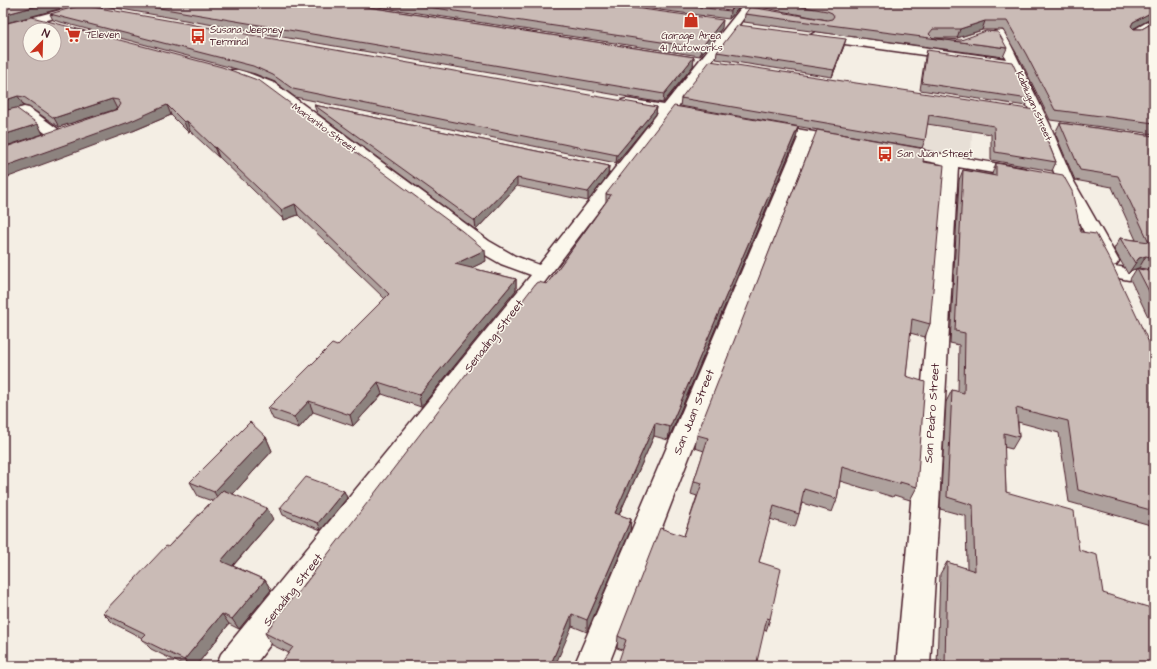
<svg xmlns="http://www.w3.org/2000/svg" width="1157" height="669" font-family="'Architects Daughter',sans-serif">
  <style>
    .built { fill: #e7dfd6 }
    .lines { fill: none; stroke-linecap: round; stroke-linejoin: round }
    .minor-casing { stroke: #4a1f2b; stroke-width: 3 }
    .major-casing { stroke: #4a1f2b; stroke-width: 3 }
    .minor { fill: #fbf7ec; fill-rule: evenodd }
    .major { fill: #fbf7ec; fill-rule: evenodd }
    .wall { fill: #aea19d; stroke: #4a1f2b }
    .shaded-wall { fill: #8d837f; stroke: #4a1f2b }
    .building { fill: #cabbb6; stroke: #4a1f2b; fill-rule: evenodd }
    .labels { text-anchor: middle; dominant-baseline: central; stroke-width: 3; stroke-linejoin: round; paint-order: stroke }
    .far-poi-label { font-size: 10px; fill: #4a1f2b; stroke: #fbf7ec; text-anchor: start }
    .far-street-label { font-size: 10px; fill: #4a1f2b; stroke: #fbf7ec }
    .street-label { font-size: 12px; fill: #4a1f2b; stroke: #fbf7ec }
  </style>
  <rect width="100%" height="100%" fill="#f4eee4"/>
  <filter id="ink" filterUnits="userSpaceOnUse"><feTurbulence type="fractalNoise" baseFrequency=".025" numOctaves="2"/><feDisplacementMap in="SourceGraphic" scale="8" xChannelSelector="R" yChannelSelector="G"/><feConvolveMatrix kernelMatrix="1 2 1 2 8 2 1 2 1" color-interpolation-filters="sRGB"/></filter>
  <g filter="url(#ink)">
    <path class="built" d="M901,120L972,133L971,158L895,144Z"/>
    <g class="lines">
      <defs>
        <path id="minor" d="M745,3H755L677,108L705,113L707,116L705,119L700,120L671,115L254,666H216L221,654L531,275L501,264L475,249L264,89L231,76L230,73L231,70H241L274,83L489,241L515,256L539,265L658,113L622,106L620,103L622,100L627,99L664,105Z
          M1154,18V26L1138,36H1130L1128,34L1130,32Z
          M999,30L1003,31L1005,33L1050,125L1073,180L1119,261L1116,265L1109,267L1102,265L1099,261L1057,180L1036,125L1010,67L816,40L812,38L810,36L812,34L816,32L1006,59L993,33L995,31Z
          M24,107L29,108L62,132L65,135L62,138L57,140L52,138L22,116L3,121V112Z
          M767,124L843,137L848,139L851,142L848,145L843,147L812,141L608,666H574L798,138L762,131L760,128L762,125Z
          M895,146L1023,168L1029,170L1031,173L1029,176L1023,178L958,167L930,666H896L942,164L889,154L887,151L889,148Z
          M1115,266L1136,270L1139,274L1136,278L1129,280L1108,276L1105,272L1108,268Z"/>
        <path id="major" d="M87,3H104L103,5L3,32V25Z"/>
      </defs>
      <use href="#minor" class="minor-casing"/>
      <use href="#major" class="major-casing"/>
      <use href="#minor" class="minor"/>
      <use href="#major" class="major"/>
    </g>
    <path class="wall" d="M3,3L11,22L486,261L471,268L516,279V290L421,407L382,394L353,426L313,412L299,428L273,419L268,408L337,346L385,299L298,215L284,220L219,157H218L190,131L188,132L171,115L133,131L118,109H117L59,127L29,107L24,106L11,109L38,124L43,134L3,147Z
      M103,3H341L694,57L693,66L663,103L104,6Z
      M352,3H597L722,28L700,56Z
      M606,3H743L729,19Z
      M755,3H1020V5H1151L1154,6V17L1133,28L1134,29H1142L1154,22V134L1050,120L1022,63L1003,30H982L957,38H932L1007,48L1003,57L744,22L745,14L827,20L755,6Z
      M50,14L657,107L656,114L616,163L295,97L275,82L255,74L53,20Z
      M844,46L832,77L716,59L717,52Z
      M927,50L1029,99L1026,106L920,90L925,57Z
      M681,98L1035,110L1056,162L1052,171L991,160V134L927,124L925,140L922,148L680,106Z
      M314,105L609,166L608,175L588,201L517,186L476,230L317,113Z
      M1060,123L1154,136V270L1138,268L1139,269L1154,272V329L1130,279L1137,268L1132,270L1128,274L1114,249L1120,238L1136,240L1112,187L1075,180L1055,133Z
      M798,127L796,138L668,440L654,436L619,515L631,519L630,531L587,632L572,626L289,653L272,645L265,633L547,284L606,202V194Z
      M923,162L930,324L925,337L910,333L906,376L917,487L910,500L894,495L893,497L840,481L837,499L832,512L802,503L799,514L795,527L770,519L759,562L770,619L766,631L764,630L622,650L617,648L618,636L684,536L697,496L691,494L694,481L704,451L695,448L697,435Z
      M996,163L1081,232L1154,351V526L1069,502L1059,433L1018,422L1019,437L1012,449L1004,447L1006,492L1079,550L1103,593L1154,666H937L940,574L947,562L967,569L966,516L940,509L946,402L952,390L958,392L959,345L950,343L959,180L963,170L992,175V174Z
      M266,437L272,451L233,494L273,519L233,566L265,580L271,590L239,629L229,624L196,666H185L151,649L141,639L142,638L113,623L103,613L168,547L212,501L198,496L190,482Z
      M344,491L347,498L321,530L283,515L280,508Z"/>
    <path class="shaded-wall" d="M48,3H81L3,24V15Z
      M738,3H743L729,19L730,11Z
      M1154,11V17L1129,31L1131,26L1133,22Z
      M723,20L722,28L700,56L701,48Z
      M985,21L982,30L957,38L960,29Z
      M846,39L844,46L832,77L834,70Z
      M694,57L693,66L663,103L664,94Z
      M18,96L24,106L3,112V101Z
      M112,99L117,109L59,127L54,118Z
      M167,105L171,115L133,131L3,179V167Z
      M657,107L656,114L616,163L617,155Z
      M187,121L190,131L188,132L184,122Z
      M38,124L43,134L3,147V135Z
      M798,127L796,138L668,440L670,427Z
      M214,147H215L219,157H218Z
      M609,166L608,175L588,201V192Z
      M517,178V186L476,230L475,221Z
      M295,204L298,215L284,220L281,210Z
      M485,250L486,261L457,275L455,264Z
      M1146,256L1139,268L1132,270L1128,274L1139,258Z
      M516,279V290L421,407L419,395Z
      M378,382L382,394L353,426L350,415Z
      M309,401L313,412L299,428L294,417Z
      M655,423L654,436L614,526L615,513Z
      M266,437L272,451L222,506L214,492Z
      M344,491L347,498L321,530L318,523Z
      M267,508L273,519L228,571L221,561Z
      M631,519L630,531L587,632V620Z
      M265,580L271,590L239,629L232,619Z
      M222,614L229,624L196,666H189L184,660Z
      M572,614V626L555,666H550Z"/>
    <path class="building" d="M3,3H48L3,15Z
      M130,3H341L694,57L664,94Z
      M402,3H597L723,20L701,48Z
      M666,3H738L730,11Z
      M782,3H1019L1020,5H1028L1030,3H1149L1151,5L1154,6V11L1133,22L1131,26L1134,29H1142L1154,22V123L1055,110L1026,54L1007,21H985L960,29H933L929,34L933,38L961,40L986,31L998,32L1007,48L745,14L750,7L827,20L832,19L834,16L832,13L827,11Z
      M82,5L657,107L617,155L293,89L273,75L253,66L50,14Z
      M32,17L222,67L260,81L462,231L485,250L455,264L516,279L419,395L378,382L350,415L309,401L294,417L268,408L332,344L337,346L389,294L295,204L281,210L215,147H214L187,121L184,122L167,105L129,122L3,167V148L118,109L121,104L118,100L112,99L54,118L24,97L18,96L3,101V24ZM30,30H54V54H30Z
      M738,25L846,39L834,70L717,52Z
      M927,50L1012,62L1029,99L922,83Z
      M710,61L1035,110L1056,162L995,152L994,126L929,115L925,140L681,98Z
      M314,105L609,166L588,192L517,178L475,221Z
      M674,106L798,127L670,427L655,423L615,513L631,519L587,620L572,614L550,666H279L293,647L265,633L297,592L298,593L536,283L538,282L547,284L611,195L606,194Z
      M16,108L38,124L3,135V111Z
      M1060,123L1154,136V258L1146,256L1139,258L1135,263L1120,238L1149,242L1118,176L1080,170Z
      M817,130L925,149L923,162L944,165L930,324L912,319L906,376L925,382L917,487L900,482V484L842,467L837,499L804,489L799,514L774,506L759,562L781,569L770,619L767,618L756,666H617L626,640L618,636L660,528L684,536L702,483L694,481L708,438L697,435Z
      M996,163L1063,175L1072,191L1081,232L1096,234L1111,262L1153,351H1154V511L1078,490L1068,421L1016,408L1019,437L1004,433L1006,492L1074,511L1079,550L1097,555L1103,593L1154,609V666H945L947,562L975,571L973,505L947,497L952,390L964,393L965,333L955,331L963,170L996,176Z
      M1137,268L1139,269L1154,272V301Z
      M250,422L266,437L214,492L190,482Z
      M306,477L344,491L318,523L280,508Z
      M223,490L267,508L221,561L265,580L232,619L222,614L184,660L141,639L146,634L103,613L166,546L168,547Z"/>
  </g>
  <defs>
    <symbol id="shop-bare" viewBox="-9 -9 18 18"><path d="M-5-2.5h2.3a2.7 3.5 0 0 1 5.4 0H5L5.5 6h-11ZM-1.5-2.5h3a1.5 2.3 0 0 0-3 0Z" fill="#c8321e" stroke="#fbf7ec" stroke-width="2.5" paint-order="stroke"/></symbol>
    <symbol id="supermarket-bare" viewBox="-9 -9 18 18"><path d="M-6-5.5h2.5l.6 2H6L4.5 2H-2.5L-4.4-4H-6ZM-1.5 3.2a1.3 1.3 0 1 0 .1 0ZM3 3.2a1.3 1.3 0 1 0 .1 0Z" fill="#c8321e" stroke="#fbf7ec" stroke-width="2.5" paint-order="stroke"/></symbol>
    <symbol id="bus-bare" viewBox="-9 -9 18 18"><path d="M-5-6H5V4H4V6H2V4H-2V6H-4V4H-5ZM-3.5-4V0h7V-4ZM-3.5 1.2v1.5H-2V1.2ZM2 1.2v1.5H3.5V1.2Z" fill="#c8321e" stroke="#fbf7ec" stroke-width="2.5" paint-order="stroke"/></symbol>
  </defs>
  <g fill-rule="evenodd">
    <use href="#shop-bare" x="680" y="9" width="22" height="22"/>
    <use href="#supermarket-bare" x="62" y="24" width="22" height="22"/>
    <use href="#bus-bare" x="187" y="25" width="22" height="22"/>
    <use href="#bus-bare" x="874" y="143" width="22" height="22"/>
  </g>
  <g class="labels">
    <g class="far-poi-label">
      <text x="210" y="30">Susana Jeepney<tspan x="210" dy="12">Terminal</tspan></text>
      <text x="85" y="35">7Eleven</text>
      <text x="691" y="36" text-anchor="middle">Garage Area<tspan x="691" dy="12">41 Autoworks</tspan></text>
      <text x="897" y="154">San Juan Street</text>
    </g>
    <g class="far-street-label">
      <text transform="translate(1034 106) rotate(66)">Kabilugan Street</text>
      <text transform="translate(324 128) rotate(36)">Marianito Street</text>
    </g>
    <g class="street-label">
      <text transform="translate(494 336) rotate(-52)">Senading Street</text>
      <text transform="translate(694 412) rotate(-68)">San Juan Street</text>
      <text transform="translate(932 413) rotate(-86)">San Pedro Street</text>
      <text transform="translate(293 590) rotate(-52)">Senading Street</text>
    </g>
  </g>
  <rect width="1157" height="669" fill="none" stroke="#fbf7ec" stroke-width="16"/>
  <rect x="8" y="8" width="1141" height="653" fill="none" stroke="#4a1f2b" stroke-width="1.5" filter="url(#ink)"/>
  <g transform="translate(42 42) rotate(23)"><circle r="19" fill="#fbf7ec" stroke="#b4a19f"/>
  <path d="M0-3L7 15L0 10L-7 15Z" fill="#c8321e"/>
  <text y="-6" font-size="11" font-weight="bold" text-anchor="middle" fill="#4a1f2b">N</text>
  </g>
</svg>
